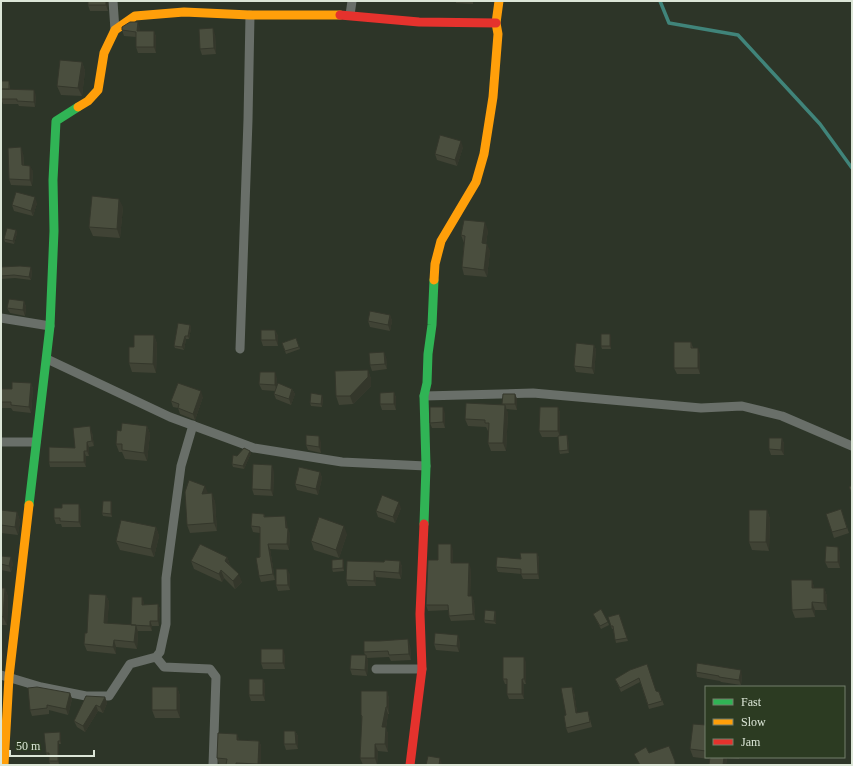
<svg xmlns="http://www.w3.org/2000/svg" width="853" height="766" font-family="'Times New Roman',serif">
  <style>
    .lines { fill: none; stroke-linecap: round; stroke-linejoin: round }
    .stream { stroke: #40847a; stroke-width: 3.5 }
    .street { stroke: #696f69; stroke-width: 9 }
    .fast { stroke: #30b455; stroke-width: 9 }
    .slow { stroke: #ff9f0a; stroke-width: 9 }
    .jam { stroke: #e5322d; stroke-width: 9 }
    .wall { fill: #404335 }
    .shaded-wall { fill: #34372b }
    .building { fill: #4a4e3e; stroke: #34372b }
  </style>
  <rect width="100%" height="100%" fill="#2d3528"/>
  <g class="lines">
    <path class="stream" d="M660,1L669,23L738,35L820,124L852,168"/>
    <path class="street" d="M113,1L115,30
      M350,15L352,1
      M1,318L50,326
      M240,349L248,120L250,15
      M47,359L170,417L254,448L342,462L426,466
      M424,396L533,393L701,408L742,406L782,416L852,446
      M1,442H36
      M156,657L164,667L210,669L216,677L213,765
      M376,669H422
      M1,675L41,687L86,696H109L130,664L156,657L160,652L166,624V578L181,466L193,425"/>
    <path class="fast" d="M29,505L50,326L54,231L53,180L56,121L78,107
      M424,524L426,466L424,396L427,383L428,354L432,325L434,280"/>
    <path class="slow" d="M78,107L88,101L98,90L104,53L115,30L135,16L184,12L250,15H340
      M434,280L435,264L441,241L476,182L484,154L493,97L498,34L496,23L499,1
      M4,765L9,677L29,505"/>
    <path class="jam" d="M340,15L419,22L496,23
      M410,765L422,669L420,614L424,524"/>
  </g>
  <path class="wall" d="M88,1H108V11H90L88,5Z
    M456,1H473V4L456,3Z
    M140,28V31H154L156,37V53H138L136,47V37L124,36L122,30Z
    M215,34L216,54L202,55L200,49Z
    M82,62L85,71L82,96L61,95L57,86Z
    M10,84V89L36,95L35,107L19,106L18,104H3L1,99Z
    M463,147L457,166L437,160L435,154Z
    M23,153L24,165L33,171L32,186L11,185L9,179Z
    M37,203L33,216L14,211L12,205Z
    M123,207L120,238L93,236L89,227Z
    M16,230L17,233L14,244L5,242L4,239Z
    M488,230L486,244L490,251L487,277L464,275L462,267L464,243L461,235Z
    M1,267L32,270L31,280L15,278L1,279Z
    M24,301L26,307L25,316L10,313L7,308Z
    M390,315L392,321L390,331L370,327L368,321Z
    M190,325L191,328L189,339H186L184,350L175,348L174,346Z
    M275,330L278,336V346H263L261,340Z
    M154,335L157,344L156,373L132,372L129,363L134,347Z
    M611,337V349H602L601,346Z
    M296,338L300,349L286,354L282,343Z
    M691,342L693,348L700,354V374H677L674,368Z
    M594,345L596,350L594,374L576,372L574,366Z
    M386,357L387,369L372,371L370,365Z
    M368,370L371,379V386L353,404L339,405L336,396Z
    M277,378V387L292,389L295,394L291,405L276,399L274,394L275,391L262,390L259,384Z
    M31,383L33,389L31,413L13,411L11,408H1V389H12Z
    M394,392L396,398V410H382L380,404Z
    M515,394L517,399V410L506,409L508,413L506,451H491L488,443L489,431H488L486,427L468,426L465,419L503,405L502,404Z
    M203,397L195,420L180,414L178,408L173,407L171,401Z
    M323,398L322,407L311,406L310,403Z
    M558,407L560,413V436L567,435L568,438L569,453L560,454L559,451L558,437H542L539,431Z
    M445,413V428H432L430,423Z
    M147,426L150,434L147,461L125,459L122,452H119L116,444L121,431Z
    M92,432L94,446L89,447V456H86V467H50L49,462L75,448Z
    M782,438L784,444V455H771L769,449Z
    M321,442V453L308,450L306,445Z
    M251,453L244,469L233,467L232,464L237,456Z
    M274,471L273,496L254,495L252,489Z
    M320,472L322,478L318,495L297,490L295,484Z
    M208,493L215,501L217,531L190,533L187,525Z
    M111,501L112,504V517L103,516L102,513Z
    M401,508L395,523L378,517L376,511Z
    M841,509L849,533L834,538L826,514Z
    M1,510L17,512L20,521L18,535L1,533Z
    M81,510V527H62L61,524H56L54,518Z
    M767,510L770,519L769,551L752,550L749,542Z
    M264,514L265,517L287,522V528L290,534L289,550L270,549L275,580L261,582L259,576L260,533L253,532L251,526Z
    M156,527L159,536L154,557L120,550L116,541Z
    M347,534L339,558L314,550L311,541Z
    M453,550V563L471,569L470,596L474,601L475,620L451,621L449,616V610L428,611L426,605L438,560Z
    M840,552V568H828L825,562Z
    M537,553L539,558V579H523L521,574L498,572L496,567Z
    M1,556L13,563L11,572L1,570Z
    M227,557L230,565L242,582L235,589L224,578L222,582L194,569L191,561Z
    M400,561L402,567L401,579L376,577V586H348L346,580L384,562Z
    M344,562V571L333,572L332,569Z
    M290,574V590L278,591L276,585Z
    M812,580L814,588H824L827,596V610H815V617L795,618L792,610Z
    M1,588H5L8,597L7,625H1Z
    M106,595L109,602L107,624L131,625L144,602V605L158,604L160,609L159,626H152V631H138V632L137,649L116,647V654L87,651L84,644L87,633Z
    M495,611L496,613V624L485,623L484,620Z
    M593,614L608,622L609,625L601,629Z
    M619,614L628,641L616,643L613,629H612L608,617Z
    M460,641L459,652L436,650L434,644Z
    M410,645L411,660L391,661L389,657L367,658L368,661L367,676L352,675L350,669L365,655L364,652Z
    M285,655V669H263L261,663Z
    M526,662V684H524V699H509L507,694V684H505L503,679Z
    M630,670L656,691L659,692L664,705L649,709L640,682L621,692L615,679Z
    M696,672L742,675L741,685L721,682L720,681L697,677Z
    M263,679L265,685V701H251L249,695Z
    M177,687L180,696V718H155L152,710Z
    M572,687L574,692L577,713L589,715L592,727L568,733L566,728V715Z
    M387,691L389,699V714H388L386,728L388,734V752L378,751L377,765H363L360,758L362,719L361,715Z
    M70,693L72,699L68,715L49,710V714L32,716L30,710Z
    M105,697L107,703L103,713L98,711L85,732L77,727L74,721Z
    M706,725V757H739V759L727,758L726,765H709V759L693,757L690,749Z
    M295,731L298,736V749L286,750L284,744Z
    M237,734L239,740L259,741L261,746V764H275V765H226V764H219L217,758Z
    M61,735V744H59V764H50L49,761V756H47L46,753Z"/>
  <path class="shaded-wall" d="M106,1H108V11L106,5Z
    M138,22L140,28V37L137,31Z
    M213,28L215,34L216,54L214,48Z
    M154,31L156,37V53L154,47Z
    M82,62L85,71L82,96L78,88Z
    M34,90L36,95L35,107L34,102Z
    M461,141L463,147L457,166L455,160Z
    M21,147L23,153L24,171L22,165Z
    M30,166L33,171L32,186L30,180Z
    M35,197L37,203L33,216L31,211Z
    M119,199L123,207L120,238L117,229Z
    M485,222L488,230L485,251L482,243Z
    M16,230L17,233L14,244L13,241Z
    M487,244L490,251L487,277L484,270Z
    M31,267L32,270L31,280L29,277Z
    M24,301L26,307L25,316L23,310Z
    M390,315L392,321L390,331L388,325Z
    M190,325L191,328L189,339L188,336Z
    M275,330L278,336V346L276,340Z
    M610,334L611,337V349L610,346Z
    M154,335L157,344L156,373L153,364Z
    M185,336L186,339L184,350L182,347Z
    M594,345L596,350L594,374L592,368Z
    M698,348L700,354V374L698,368Z
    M384,352L386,357L387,369L385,364Z
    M368,370L371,379V386L353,404L350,396Z
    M275,372L277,378V391L275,385Z
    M31,383L33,389L31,413L29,407Z
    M292,389L295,394L291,405L289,399Z
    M201,391L203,397L195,420L193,414Z
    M394,392L396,398V410L394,404Z
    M515,394L517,399V410L515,404Z
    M322,395L323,398L322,407L321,404Z
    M505,405L508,413L506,451L503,443Z
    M443,407L445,413V428L443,422Z
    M558,407L560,413V437L558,431Z
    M90,426L92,432L94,446L92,441Z
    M147,426L150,434L147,461L144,453Z
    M567,435L568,438L569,453L568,450Z
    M319,436L321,442V453L319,447Z
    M782,438L784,444V455L781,450Z
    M87,442L89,447V456L87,451Z
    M84,451L86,456V467L84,462Z
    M250,451L251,453L244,469L243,466Z
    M272,465L274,471L273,496L271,490Z
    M320,472L322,478L318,495L316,489Z
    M205,486L208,493L202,494Z
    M212,493L215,501L217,531L214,523Z
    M111,501L112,504V517L111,514Z
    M399,502L401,508L395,523L393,517Z
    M79,504L81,510V527L79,522Z
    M767,510L770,519L769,551L766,542Z
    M17,512L20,521L18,535L15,527Z
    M285,516L287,522L288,530V528L290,534L289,550L287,544L286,528Z
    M344,526L347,534L339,558L336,550Z
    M156,527L159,536L154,557L151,549Z
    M268,544L270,549L275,580L273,574Z
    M451,544L453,550V569L451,563Z
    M838,547L840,552V568L838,562Z
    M537,553L539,558V579L538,574Z
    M11,557L13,563L11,572L9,566Z
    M227,557L230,565L228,568L225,561Z
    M343,559L344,562V571L343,568Z
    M400,561L402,567L401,579L399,573Z
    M469,563L471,569L470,602L468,596Z
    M287,569L290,574V590L288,585Z
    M221,570L224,578L222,582L219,574Z
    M374,571L376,577V586L374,581Z
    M239,574L242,582L235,589L233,581Z
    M812,580L814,587L815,596L812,588Z
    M5,588L8,597L7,625L3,617Z
    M824,588L827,596V610L824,603Z
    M106,595L109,602L107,630L104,623Z
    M472,596L474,601L475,620L473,614Z
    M142,597L144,602V610L142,605Z
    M812,602L815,610V617L812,609Z
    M158,604L160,609L159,626L158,621Z
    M495,611L496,613V624L494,621Z
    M150,621L152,626V631L150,626Z
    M136,625L138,632L137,649L134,642Z
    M458,635L460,641L459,652L457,646Z
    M408,639L410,645L411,660L409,654Z
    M114,640L116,647V654L113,647Z
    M283,649L285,655V669L283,663Z
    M2,650L4,655L2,669L1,665Z
    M366,655L368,661L367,676L365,670Z
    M524,657L526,662V684L524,679Z
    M741,670L742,675L741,685L739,680Z
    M263,679L265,685V701L263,695Z
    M522,679L524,684V699L522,694Z
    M177,687L180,696V718L177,710Z
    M572,687L574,692L578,718L576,713Z
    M387,691L389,699V714L387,707Z
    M70,693L72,699L68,715L66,709Z
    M105,697L107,703L103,713L100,707Z
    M96,705L98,711L85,732L83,726Z
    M386,707L388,714L386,728L388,734V752L385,744L382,727Z
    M295,731L298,736V749L296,744Z
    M60,732L61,735V744L60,741Z
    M237,734L239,739V746L237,740Z
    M58,741L59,744V764L58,761Z
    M259,741L261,746V765H259L258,764Z
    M375,744L378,751L377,765L375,758Z
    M724,757H727V758L726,765H723Z
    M440,758L442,764V765H439Z"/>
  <path class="building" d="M88,1H106V5H88Z
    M130,22H138L137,31H154V47H136V32L122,30V27Z
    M213,28L214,48L200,49L199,29Z
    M60,60L82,62L78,88L57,86Z
    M1,81H9V89H1Z
    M1,89L34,90V102L17,101V99H1Z
    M440,135L461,141L455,160L435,154Z
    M21,147L22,165L30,166V180L9,179L8,148Z
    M16,192L35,197L31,211L12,205Z
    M92,196L119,199L117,229L89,227Z
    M464,220L485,222L482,243L487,244L484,270L462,267L465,236L461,235Z
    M7,228L16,230L13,241L4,239Z
    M20,266L31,267L29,277L14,275L1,276V267Z
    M9,299L24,301L23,310L7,308Z
    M370,311L390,315L388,325L368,321Z
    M178,323L190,325L188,336H185L182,347L174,346Z
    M261,330H275L276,340H261Z
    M601,334H610V346H601Z
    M134,335H154L153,364L129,363V347H134Z
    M296,338L299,347L285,351L282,343Z
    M674,342H691V348H698V368H674Z
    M576,343L594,345L592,368L574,366Z
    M384,352L385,364L370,365L369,353Z
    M368,370V377L350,396H336L335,371Z
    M260,372H275V385L259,384Z
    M12,382L31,383L29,407L11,405V402H1V389H12Z
    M178,383L201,391L193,414L178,408L179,404L171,401Z
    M278,383L292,389L289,399L274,394Z
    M394,392V404H380V393Z
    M311,393L322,395L321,404L310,403Z
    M503,394H515V404H502Z
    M466,403L505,405L503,443H488L489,423H485V420L465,419Z
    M430,407H443V422L430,423Z
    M540,407H558V431H539Z
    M122,423L147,426L144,453L122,450V444H116L117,430L121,431Z
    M90,426L92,441L87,442V451H84V462H49V447L75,448L73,428Z
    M306,435L319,436V447L306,445Z
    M567,435L568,450L559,451L558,436Z
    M769,438H782L781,450L769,449Z
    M244,448L250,451L243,466L232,464L233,455L237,456Z
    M253,464L272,465L271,490L252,489Z
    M299,467L320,472L316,489L295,484Z
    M189,480L205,486L202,494L212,493L214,523L187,525L185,492Z
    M852,485V494L849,487Z
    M382,495L399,502L393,517L376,511Z
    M103,501H111V514L102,513Z
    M62,504H79V522L60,521V518H54V508H62Z
    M841,509L847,528L832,532L826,514Z
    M1,510L17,512L15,527L1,525Z
    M749,510H767L766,542H749Z
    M252,513L264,514V517L285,516L286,528H288L287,544H268L273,574L259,576L256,558L260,557V527L251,526Z
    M319,517L344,526L336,550L311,541Z
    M121,520L156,527L151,549L116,541Z
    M200,544L227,557L225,561L239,574L233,581L221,570L219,574L191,561Z
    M438,544H451V563H469L468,596H472L473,614L449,616L448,605H426L428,560H438Z
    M826,546L838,547V562H825Z
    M520,553H537L538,574H521V569L496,567L497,557L521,559Z
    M1,556L11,557L9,566L1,564Z
    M343,559V568L332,569V560Z
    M385,560L400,561L399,573L374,571V581L346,580L347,561L384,562Z
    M276,569H287L288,585H276Z
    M791,580H812V588H824V603L812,602V609L792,610Z
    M1,588H5L3,617L1,616Z
    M89,594L106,595L104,623L136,625L134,642L114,640L113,647L84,644L85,633H87Z
    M132,597H142V605L158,604V621H150V626L131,625Z
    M601,609L608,622L600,626L593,614Z
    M485,610L495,611L494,621L484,620Z
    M619,614L627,638L615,640L613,626H611L608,617Z
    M435,633L458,635L457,646L434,644Z
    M408,639L409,654L389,655L388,651L364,652V641H379Z
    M261,649H283V663H261Z
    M1,650H2L1,662Z
    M351,655H366L365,670L350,669Z
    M503,657H524V679H522V694H507V679H503Z
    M697,663L741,670L739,680L719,677V676L696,672Z
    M647,664L656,691L659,692L662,701L648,705L639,678L620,688L615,679L630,670Z
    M249,679H263V695H249Z
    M37,687L70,693L66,709L47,705V708L30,710L28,688Z
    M152,687H177V710H152Z
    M572,687L576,713L588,711L590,722L566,728L564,716L566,715L561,688Z
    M361,691H387V707H386L382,727H386L385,744H375V758H360L362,716L361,715Z
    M86,696L105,697L100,707L96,705L83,726L74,721Z
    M693,724L706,725V751L690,749Z
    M284,731H295L296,744H284Z
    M60,732V741H58V761H49V753H46L44,733Z
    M218,733L237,734V740L259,741L258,764L236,763V765H226L227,759L217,758Z
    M669,746L675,761V765H640L634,754L646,747L649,753Z
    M428,756L440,758L439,765H426Z
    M710,757H724L723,765H709Z
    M259,764H275V765H259Z"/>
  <rect width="853" height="766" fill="none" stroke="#dce6d7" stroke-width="4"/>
  <rect x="705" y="686" width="140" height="72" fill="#2c3b22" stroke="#727f6a"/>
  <rect x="713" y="699" width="20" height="6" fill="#30b455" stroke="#727f6a"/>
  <text x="741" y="706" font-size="12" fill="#dce6d7">Fast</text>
  <rect x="713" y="719" width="20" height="6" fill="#ff9f0a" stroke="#727f6a"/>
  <text x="741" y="726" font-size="12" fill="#dce6d7">Slow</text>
  <rect x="713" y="739" width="20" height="6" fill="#e5322d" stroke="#727f6a"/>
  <text x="741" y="746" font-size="12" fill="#dce6d7">Jam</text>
  <path d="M10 750v6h84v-6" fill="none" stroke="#dce6d7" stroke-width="2"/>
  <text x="16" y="750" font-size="12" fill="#dce6d7" stroke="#2c3b22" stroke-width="3" paint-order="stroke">50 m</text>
</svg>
